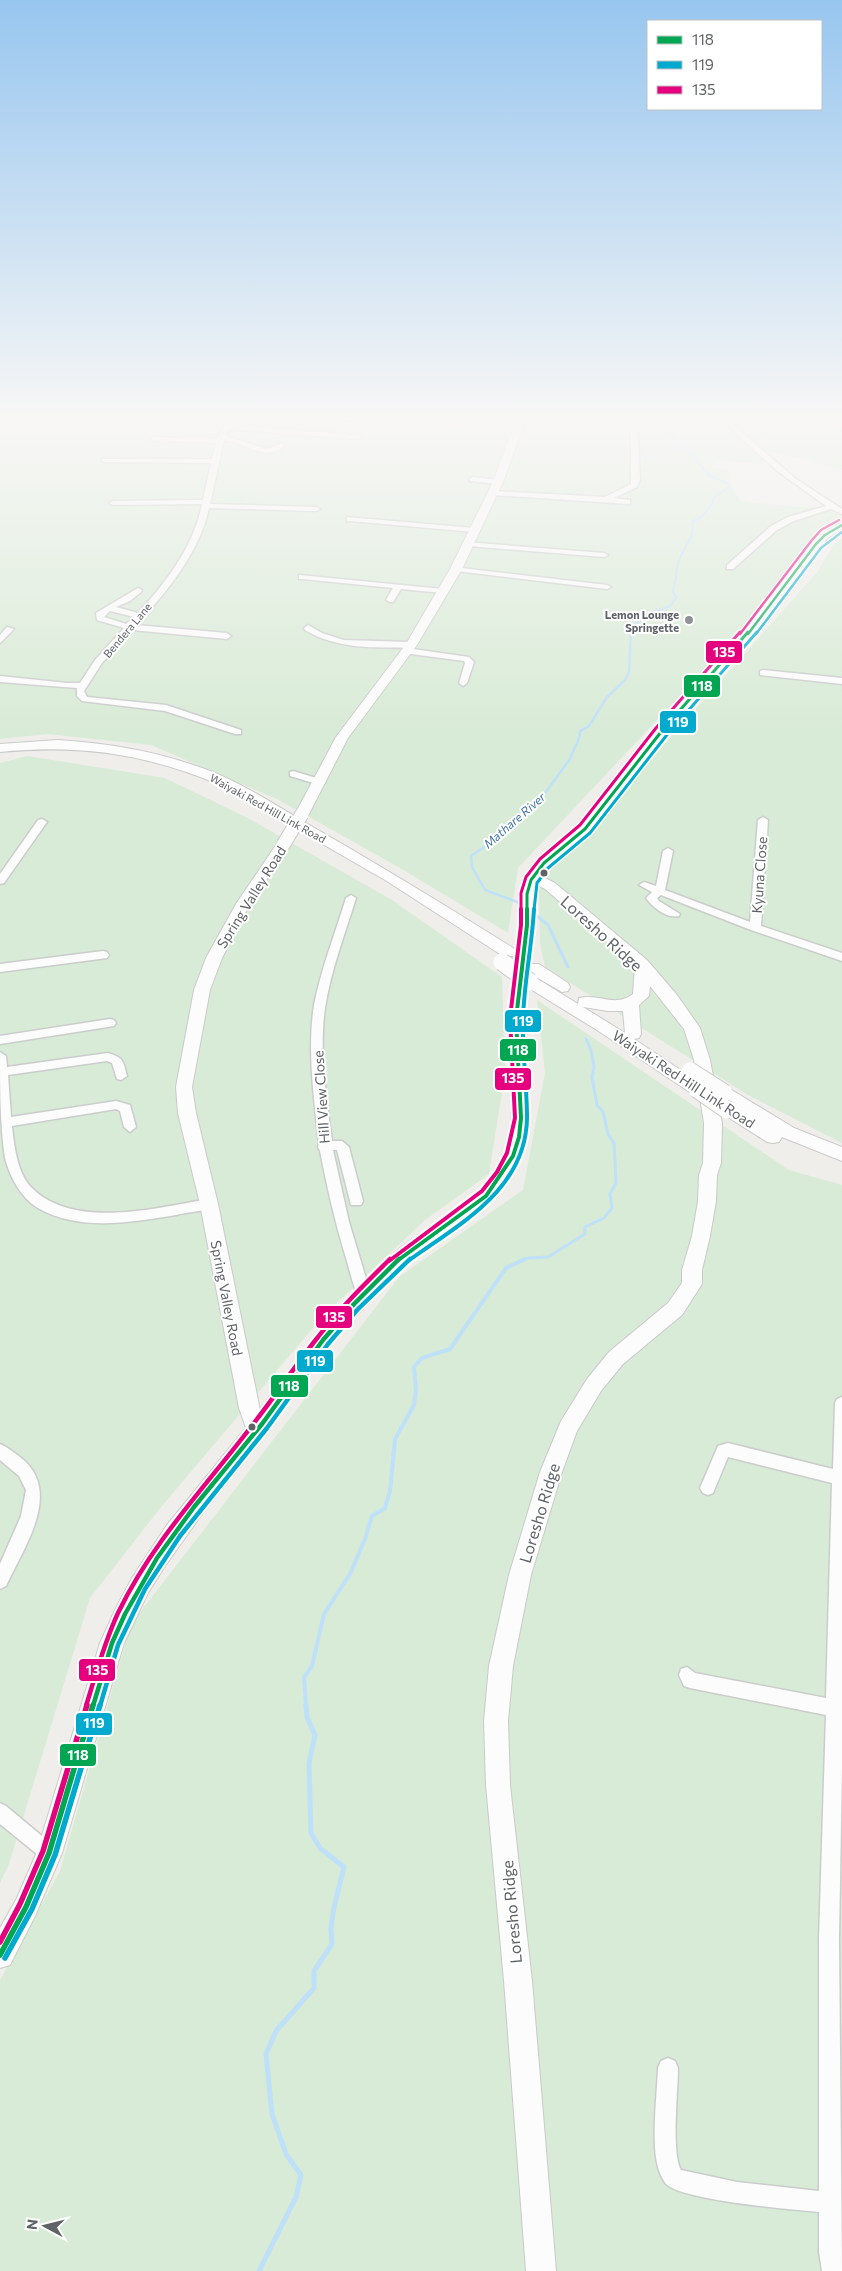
<svg xmlns="http://www.w3.org/2000/svg" width="842" height="2271" font-family="Commissioner,sans-serif">
  <style>
    .green { fill: #d8ebd6 }
    .lines { fill: none; stroke-linecap: round; stroke-linejoin: round }
    .stream-far4 { stroke: #bfe0f9; stroke-width: 2 }
    .stream-far3 { stroke: #bfe0f9; stroke-width: 2.5 }
    .stream-far2 { stroke: #bfe0f9; stroke-width: 3 }
    .stream-far1 { stroke: #bfe0f9; stroke-width: 4 }
    .stream { stroke: #bfe0f9; stroke-width: 5 }
    .street-casing { stroke: #cbcccc; stroke-width: 3 }
    .secondary-casing { stroke: #cacacb; stroke-width: 2 }
    .street { fill: #fdfcfc; fill-rule: evenodd }
    .secondary { fill: #fdfcfc; fill-rule: evenodd }
    .secondary-bridge-far1-casing { stroke: #cacacb; stroke-width: 15; stroke-linecap: butt }
    .secondary-bridge-casing { stroke: #cacacb; stroke-width: 19; stroke-linecap: butt }
    .secondary-bridge-far1 { stroke: #fdfcfc; stroke-width: 13 }
    .secondary-bridge { stroke: #fdfcfc; stroke-width: 17 }
    .bus-1-far4-casing { stroke: #fff; stroke-width: 5 }
    .bus-1-far3-casing { stroke: #fff; stroke-width: 6 }
    .bus-1-far2-casing { stroke: #fff; stroke-width: 8 }
    .bus-1-far1-casing { stroke: #fff; stroke-width: 8 }
    .bus-1-casing { stroke: #fff; stroke-width: 9 }
    .bus-2-far4-casing { stroke: #fff; stroke-width: 5 }
    .bus-2-far3-casing { stroke: #fff; stroke-width: 6 }
    .bus-2-far2-casing { stroke: #fff; stroke-width: 8 }
    .bus-2-far1-casing { stroke: #fff; stroke-width: 8 }
    .bus-2-casing { stroke: #fff; stroke-width: 9 }
    .bus-3-far4-casing { stroke: #fff; stroke-width: 5 }
    .bus-3-far3-casing { stroke: #fff; stroke-width: 6 }
    .bus-3-far2-casing { stroke: #fff; stroke-width: 8 }
    .bus-3-far1-casing { stroke: #fff; stroke-width: 8 }
    .bus-3-casing { stroke: #fff; stroke-width: 9 }
    .bus-1-far4 { stroke: #00a651; stroke-width: 2.5 }
    .bus-1-far3 { stroke: #00a651; stroke-width: 3 }
    .bus-1-far2 { stroke: #00a651; stroke-width: 4 }
    .bus-1-far1 { stroke: #00a651; stroke-width: 4.5 }
    .bus-1 { stroke: #00a651; stroke-width: 5.5 }
    .bus-2-far4 { stroke: #00a9ce; stroke-width: 2.5 }
    .bus-2-far3 { stroke: #00a9ce; stroke-width: 3 }
    .bus-2-far2 { stroke: #00a9ce; stroke-width: 4 }
    .bus-2-far1 { stroke: #00a9ce; stroke-width: 4.5 }
    .bus-2 { stroke: #00a9ce; stroke-width: 5.5 }
    .bus-3-far4 { stroke: #e5007d; stroke-width: 2.5 }
    .bus-3-far3 { stroke: #e5007d; stroke-width: 3 }
    .bus-3-far2 { stroke: #e5007d; stroke-width: 4 }
    .bus-3-far1 { stroke: #e5007d; stroke-width: 4.5 }
    .bus-3 { stroke: #e5007d; stroke-width: 5.5 }
    .poi-dot { fill: #919496; stroke: #fff; stroke-width: 2 }
    .bus-dot { fill: #5f6368; stroke: #fff; stroke-width: 2 }
    .labels { text-anchor: middle; dominant-baseline: central; stroke-width: 4; stroke-linejoin: round; paint-order: stroke }
    .far-poi-label { font-size: 11px; font-weight: bold; fill: #5f6368; stroke: #fff; text-anchor: end }
    .far-street-label { font-size: 11px; fill: #5f6368; stroke: #fff }
    .far-water-label { font-size: 12px; font-style: italic; fill: #4174aa; stroke: #fff }
    .street-label { font-size: 14px; fill: #5f6368; stroke: #fff }
    .near-street-label { font-size: 16px; fill: #5f6368; stroke: #fff }
    .line-badge { stroke: #fff; stroke-width: 2 }
    .badge-label { font-size: 14px; text-anchor: middle; font-weight: bold; fill: #fff }
  </style>
  <rect width="100%" height="100%" fill="#efeeea"/>
  <path class="green" d="M0,416H842V470L814,463V461L768,452L763,464L717,460L712,467L730,471V483L740,501L807,508L818,507L842,516V523L829,529L720,653L518,868L508,933L400,868L277,799L151,745L47,734L0,739Z
    M842,539V1143L748,1095L545,967L540,943L539,887L553,865L581,841L613,806L657,753L818,571L834,544Z
    M27,756L165,778L248,818L392,900L502,977L505,1073L489,1174L425,1220L323,1316L161,1507L90,1598L9,1864L0,1883V763Z
    M537,1000L789,1170L842,1185V2271H0V1980L60,1871L131,1624L399,1277L523,1190L545,1073Z"/>
  <g class="lines">
    <path class="stream-far4" d="M631,634V628L649,614L670,606L676,598L673,591C676,582 676,572 678,563C682,548 696,538 692,522L703,516L713,502L712,499L729,487L728,484L709,475L688,450L678,444L672,432V422L667,416"/>
    <path class="stream-far3" d="M520,903L485,890L472,867L471,856L483,848L511,821L540,800L570,759C573,748 580,743 580,731L589,726L607,697L625,680L629,672L631,632"/>
    <path class="stream-far2" d="M532,912L548,925L568,967
      M522,1261L528,1258L548,1257L585,1234V1227L604,1218L612,1208L610,1194L616,1183L614,1143L608,1134L603,1112L597,1105L592,1077L594,1067L591,1050L586,1039"/>
    <path class="stream-far1" d="M306,1706L304,1677L312,1666L324,1614L350,1574L365,1539L372,1516L385,1508L390,1491L395,1439L414,1405L416,1390L414,1367L422,1358L450,1349L506,1268L525,1259"/>
    <path class="stream" d="M259,2271L296,2197L301,2175L286,2154L272,2114L266,2054L276,2031L314,1988V1971L332,1944L331,1928L334,1907L344,1867L320,1848L311,1833L309,1763L315,1735L307,1717L306,1705"/>
    <defs>
      <path id="street" d="M229,416H235L229,425L359,435L362,437L359,439L228,429L225,436L267,449L282,443L285,445C265,464 246,442 224,440L210,504L316,507L320,509L316,511L209,508C199,554 166,593 136,625L227,633L231,636L227,639L132,630L102,663L84,691L87,697L166,705L241,730V734H235L165,711L82,701L77,696V688L0,682V676L67,683H80L95,660L124,628L97,620L96,613L138,588L142,590L141,592L130,601L116,607L138,613C167,581 194,546 202,504L113,505L109,503L113,501L203,500L211,463L104,462L101,460L102,459H212L216,443L154,441L151,439L154,437L217,439ZM110,611L134,617L126,624L104,617Z
        M313,416H333L363,420L360,422Z
        M459,416H465L462,424L459,426L456,424Z
        M469,416H491L524,420L521,422L472,418Z
        M631,416H637L640,480L637,487L614,498L630,500V504L492,495L488,493L492,491L605,497L631,484Z
        M717,416H723L796,479L842,509V514L831,509L794,521L777,530L733,569H727V565L771,526L788,517L826,506L776,470Z
        M473,477L498,480L502,482L498,484L470,481L469,479Z
        M347,517L474,528L478,530L474,532L350,521H347Z
        M465,542L604,553L608,555L604,557L468,546L464,544Z
        M453,567L607,585L611,587L607,589L456,571H453Z
        M299,575L443,589L447,591L443,593L401,589L393,602H390L386,600L393,588L302,579H299Z
        M308,625L322,633L344,640L411,642L415,645L411,648C374,647 338,650 305,630L304,628Z
        M7,627L14,629L0,643V635Z
        M406,648L469,657L474,662L467,683L463,686L459,683L465,663L464,661L403,653L402,651Z
        M763,670L842,678V684L760,675V671Z
        M293,771L323,780L325,782L320,785L290,776V772Z
        M763,817L768,820L761,926L842,953V961L751,930L661,895L657,898L659,901L680,914L679,916C667,919 652,907 646,898L652,892L639,885L644,882L656,886L663,851L668,848L673,851L665,890L750,922L758,820Z
        M42,819L47,822L4,883L0,884V874L38,820Z
        M351,895L356,898C345,934 331,970 325,1008C319,1051 326,1098 332,1141H342L349,1147L363,1201L361,1205H351L337,1150H333L349,1222L371,1295L369,1299L364,1301L359,1299C353,1286 350,1271 346,1258C335,1222 327,1187 320,1151L318,1147L319,1144C314,1099 307,1050 314,1005C321,969 335,934 346,898Z
        M103,951L107,952L109,955L107,958L0,972V964Z
        M110,1019L114,1020L116,1023L114,1026L0,1044V1036Z
        M0,1052L6,1056L7,1067L108,1053C124,1058 123,1061 127,1076L121,1080L117,1079L112,1063L107,1061L8,1075L11,1117L116,1101L130,1105L136,1127L130,1132L124,1127L120,1111L116,1109L12,1126C14,1145 17,1170 29,1185C70,1231 156,1208 209,1199L214,1200L216,1204L214,1208C202,1211 189,1212 176,1215C132,1222 79,1232 38,1208C21,1198 10,1177 5,1158C0,1125 0,1086 0,1052Z
        M842,1397V1767L839,1939L842,2271H822L819,2252V2212C791,2209 684,2201 666,2184C663,2180 659,2172 658,2167C651,2143 657,2095 658,2068L661,2061L668,2058L675,2061L678,2068C678,2090 671,2153 681,2170L737,2182L819,2191V1939L826,1715L690,1688L684,1686L679,1675L681,1669L687,1667L695,1673L826,1698L832,1483L728,1457L713,1493L708,1495L703,1493L700,1488L718,1446L728,1443L833,1469L835,1403L837,1399Z
        M0,1444C7,1447 13,1452 20,1457C64,1491 24,1547 6,1586L0,1589V1564L21,1516L26,1490L19,1476L0,1460Z
        M0,1803L6,1806L55,1847L58,1853L55,1859L49,1862L43,1859L0,1824Z"/>
      <path id="secondary" d="M517,416H527L503,482L462,569L417,645L348,738L309,814L302,818L297,817L295,814L336,737L406,644L450,569L493,482Z
        M842,522V529L829,537L820,546L746,643L666,735L590,832L549,867L541,876L555,883L647,960L677,995L700,1028L710,1060L716,1092L718,1089L724,1087L730,1089L794,1128L842,1147V1161L782,1137L779,1142L773,1143L767,1142L720,1112L722,1123L721,1163L717,1175L716,1201L710,1236L702,1270V1284L682,1315L623,1364L601,1391L577,1431L562,1472L531,1575L513,1666L508,1721L510,1785L532,1981L556,2271H526L504,1981L486,1785L484,1721L489,1666L509,1575L540,1472L561,1421L587,1379L609,1352L668,1303L682,1283V1270L692,1236L698,1201L699,1175L703,1163L704,1123L699,1092L694,1093L688,1091L597,1030L527,987L524,1032L530,1118L527,1137L522,1156L511,1175L492,1201L405,1266L350,1322L320,1358L264,1436L202,1514L165,1566L148,1593L124,1643L62,1853L35,1916L10,1965L0,1968V1928L17,1898L37,1852L100,1643L117,1606L132,1578L167,1525L246,1428L239,1408L200,1204L178,1113L176,1087L194,990L206,958L236,904L278,842H288L290,845L250,904L222,958L210,990L192,1087L196,1113L218,1204L260,1410C300,1355 339,1303 389,1257C423,1227 474,1207 497,1168C524,1122 506,1069 508,1019C510,988 516,958 519,927C521,913 518,898 523,884C533,856 564,845 582,823C608,793 631,760 656,729C679,701 705,676 729,649C758,614 785,578 812,542L821,533ZM537,885L545,889L635,966L633,994C615,1008 599,993 579,998L578,1004L536,978L528,977L529,973L562,992L568,991L570,987L568,983L539,964H530ZM650,986L684,1029L694,1060L697,1081L634,1039L639,1038L641,1034L639,1005L649,996ZM583,1007L608,1011H623L625,1033ZM717,1095L730,1105L721,1106L719,1109Z
        M58,740C107,743 155,751 202,768C239,781 272,803 306,823C376,863 445,905 513,948L516,952L513,956H503L385,880L220,785C148,754 78,744 0,752V744Z"/>
    </defs>
    <use href="#street" class="street-casing"/>
    <use href="#secondary" class="secondary-casing"/>
    <use href="#street" class="street"/>
    <use href="#secondary" class="secondary"/>
    <defs>
      <path id="secondary-bridge-far1" d="M283,845L302,814"/>
      <path id="secondary-bridge" d="M502,962L530,982
        M690,1071L724,1093
        M697,1089L727,1110"/>
    </defs>
    <use href="#secondary-bridge-far1" class="secondary-bridge-far1-casing"/>
    <use href="#secondary-bridge" class="secondary-bridge-casing"/>
    <use href="#secondary-bridge-far1" class="secondary-bridge-far1"/>
    <use href="#secondary-bridge" class="secondary-bridge"/>
    <defs>
      <path id="bus-1-far4" d="M748,634L816,544L825,535L842,525"/>
      <path id="bus-1-far3" d="M527,910V894L531,880L544,863L585,829L661,732L748,632"/>
      <path id="bus-1-far2" d="M397,1261L486,1196L513,1156L519,1137L521,1118L516,1019L527,925V909"/>
      <path id="bus-1-far1" d="M93,1706L112,1643L125,1614L157,1558L194,1507L262,1424L323,1340L354,1304L399,1259"/>
      <path id="bus-1" d="M0,1955L26,1907L49,1853L93,1705"/>
      <path id="bus-2-far4" d="M756,634L821,548L842,532"/>
      <path id="bus-2-far3" d="M534,910L537,883L548,868L590,833L666,736L757,632"/>
      <path id="bus-2-far2" d="M408,1261C459,1224 526,1190 527,1118C527,1085 522,1052 523,1019C524,982 532,946 534,909"/>
      <path id="bus-2-far1" d="M100,1706L118,1645L145,1589L180,1536L267,1428L328,1344L358,1309L410,1259"/>
      <path id="bus-2" d="M5,1958L32,1909L55,1855L100,1705"/>
      <path id="bus-3-far4" d="M740,634L812,540L821,530L839,520"/>
      <path id="bus-3-far3" d="M521,910V893L526,877L540,859L580,825L656,728L740,632"/>
      <path id="bus-3-far2" d="M389,1261L482,1191L497,1172L507,1153L515,1118L510,1018L521,925V909"/>
      <path id="bus-3-far1" d="M86,1706C96,1674 104,1643 118,1613C153,1540 209,1483 257,1419C278,1392 297,1363 318,1337C339,1309 365,1284 390,1259"/>
      <path id="bus-3" d="M0,1942L20,1904L43,1851L87,1705"/>
    </defs>
    <use href="#bus-1-far4" class="bus-1-far4-casing"/>
    <use href="#bus-1-far3" class="bus-1-far3-casing"/>
    <use href="#bus-1-far2" class="bus-1-far2-casing"/>
    <use href="#bus-1-far1" class="bus-1-far1-casing"/>
    <use href="#bus-1" class="bus-1-casing"/>
    <use href="#bus-2-far4" class="bus-2-far4-casing"/>
    <use href="#bus-2-far3" class="bus-2-far3-casing"/>
    <use href="#bus-2-far2" class="bus-2-far2-casing"/>
    <use href="#bus-2-far1" class="bus-2-far1-casing"/>
    <use href="#bus-2" class="bus-2-casing"/>
    <use href="#bus-3-far4" class="bus-3-far4-casing"/>
    <use href="#bus-3-far3" class="bus-3-far3-casing"/>
    <use href="#bus-3-far2" class="bus-3-far2-casing"/>
    <use href="#bus-3-far1" class="bus-3-far1-casing"/>
    <use href="#bus-3" class="bus-3-casing"/>
    <use href="#bus-1-far4" class="bus-1-far4"/>
    <use href="#bus-1-far3" class="bus-1-far3"/>
    <use href="#bus-1-far2" class="bus-1-far2"/>
    <use href="#bus-1-far1" class="bus-1-far1"/>
    <use href="#bus-1" class="bus-1"/>
    <use href="#bus-2-far4" class="bus-2-far4"/>
    <use href="#bus-2-far3" class="bus-2-far3"/>
    <use href="#bus-2-far2" class="bus-2-far2"/>
    <use href="#bus-2-far1" class="bus-2-far1"/>
    <use href="#bus-2" class="bus-2"/>
    <use href="#bus-3-far4" class="bus-3-far4"/>
    <use href="#bus-3-far3" class="bus-3-far3"/>
    <use href="#bus-3-far2" class="bus-3-far2"/>
    <use href="#bus-3-far1" class="bus-3-far1"/>
    <use href="#bus-3" class="bus-3"/>
  </g>
  <linearGradient id="sky" x2="0" y2="1"><stop stop-color="#97c6ef"/><stop offset="0.57" stop-color="#f8f7f6"/><stop offset="1" stop-color="#f8f7f6" stop-opacity="0"/></linearGradient>
  <rect width="842" height="734" fill="url(#sky)"/>
  <circle class="poi-dot" cx="689" cy="620" r="5"/>
  <g class="bus-dot">
    <circle cx="544" cy="873" r="4.5"/>
    <circle cx="252" cy="1427" r="4.5"/>
  </g>
  <g class="labels">
    <g class="far-poi-label">
      <text x="679" y="614">Lemon Lounge<tspan x="679" dy="13">Springette</tspan></text>
    </g>
    <g class="far-street-label">
      <text transform="translate(127 630) rotate(-50)">Bendera Lane</text>
      <text transform="translate(268 808) rotate(29)">Waiyaki Red Hill Link Road</text>
    </g>
    <g class="far-water-label">
      <text transform="translate(514 820) rotate(-41)">Mathare River</text>
    </g>
    <g class="street-label">
      <text transform="translate(759 875) rotate(-86)">Kyuna Close</text>
      <text transform="translate(251 897) rotate(-58)">Spring Valley Road</text>
      <text transform="translate(684 1079) rotate(33)">Waiyaki Red Hill Link Road</text>
      <text transform="translate(321 1097) rotate(-94)">Hill View Close</text>
      <text transform="translate(227 1298) rotate(79)">Spring Valley Road</text>
    </g>
    <g class="near-street-label">
      <text transform="translate(602 933) rotate(42)">Loresho Ridge</text>
      <text transform="translate(539 1513) rotate(-73)">Loresho Ridge</text>
      <text transform="translate(511 1912) rotate(-95)">Loresho Ridge</text>
    </g>
  </g>
  <g class="line-badge">
    <rect x="705" y="640" width="38" height="24" rx="5" fill="#e5007d"/>
    <rect x="683" y="674" width="38" height="24" rx="5" fill="#00a651"/>
    <rect x="659" y="710" width="38" height="24" rx="5" fill="#00a9ce"/>
    <rect x="504" y="1009" width="38" height="24" rx="5" fill="#00a9ce"/>
    <rect x="499" y="1038" width="38" height="24" rx="5" fill="#00a651"/>
    <rect x="494" y="1067" width="38" height="24" rx="5" fill="#e5007d"/>
    <rect x="315" y="1305" width="38" height="24" rx="5" fill="#e5007d"/>
    <rect x="296" y="1349" width="38" height="24" rx="5" fill="#00a9ce"/>
    <rect x="270" y="1374" width="39" height="24" rx="5" fill="#00a651"/>
    <rect x="78" y="1658" width="38" height="24" rx="5" fill="#e5007d"/>
    <rect x="75" y="1712" width="38" height="24" rx="5" fill="#00a9ce"/>
    <rect x="59" y="1743" width="38" height="24" rx="5" fill="#00a651"/>
  </g>
  <g class="badge-label">
    <text x="724" y="657">135</text>
    <text x="702" y="691">118</text>
    <text x="678" y="727">119</text>
    <text x="523" y="1026">119</text>
    <text x="518" y="1055">118</text>
    <text x="513" y="1083">135</text>
    <text x="334" y="1322">135</text>
    <text x="315" y="1366">119</text>
    <text x="289" y="1391">118</text>
    <text x="97" y="1675">135</text>
    <text x="94" y="1728">119</text>
    <text x="78" y="1760">118</text>
  </g>
  <rect x="647" y="20" width="175" height="90" fill="#ffffff" stroke="#bfc1c3"/>
  <rect x="657" y="36" width="25" height="8" fill="#00a651" stroke="#bfc1c3"/>
  <text x="692" y="45" font-size="15" fill="#5f6368">118</text>
  <rect x="657" y="61" width="25" height="8" fill="#00a9ce" stroke="#bfc1c3"/>
  <text x="692" y="70" font-size="15" fill="#5f6368">119</text>
  <rect x="657" y="86" width="25" height="8" fill="#e5007d" stroke="#bfc1c3"/>
  <text x="692" y="95" font-size="15" fill="#5f6368">135</text>
  <g transform="translate(45 2226) rotate(277)" stroke="#ffffff" stroke-width="4" paint-order="stroke">
  <path d="M0-4L9 19L0 12L-9 19Z" fill="#5f6368"/>
  <text y="-8" font-size="14" font-weight="bold" text-anchor="middle" fill="#5f6368">N</text>
  </g>
</svg>
